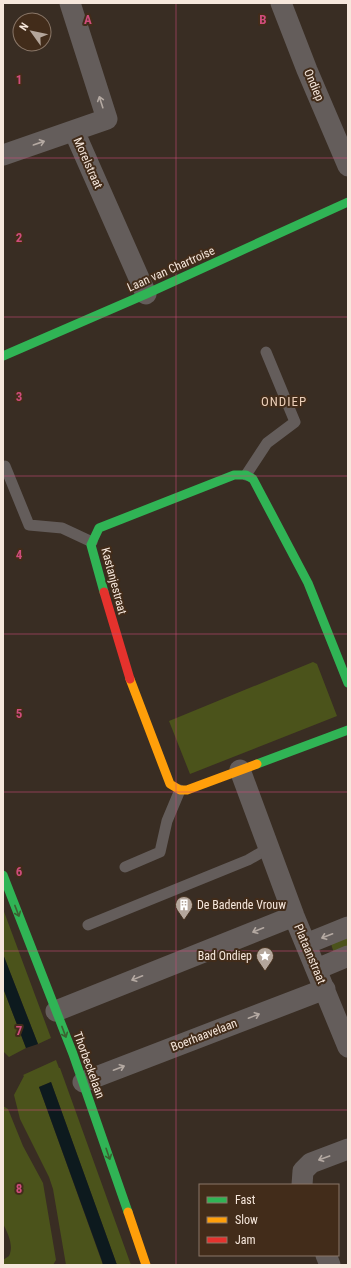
<svg xmlns="http://www.w3.org/2000/svg" width="351" height="1268" font-family="'Roboto Condensed',sans-serif">
  <style>
    .green { fill: #4b531b }
    .water { fill: #0d1a1e }
    .lines { fill: none; stroke-linecap: round; stroke-linejoin: round }
    .lane { stroke: #645d5b; stroke-width: 11 }
    .street { stroke: #645d5b; stroke-width: 21 }
    .fast { stroke: #30b455; stroke-width: 9 }
    .slow { stroke: #ff9f0a; stroke-width: 9 }
    .jam { stroke: #e5322d; stroke-width: 9 }
    .oneway { stroke: #b4a9a2 }
    .oneway2 { stroke: #3b6232 }
    .grid { fill: none; stroke: #cf4c7b; stroke-width: 1; stroke-opacity: 0.55 }
    .labels { text-anchor: middle; dominant-baseline: central; stroke-width: 4; stroke-linejoin: round; paint-order: stroke }
    .street-label { font-size: 12px; fill: #f6e7dc; stroke: #422c1a }
    .poi-label { font-size: 12px; fill: #f6e7dc; stroke: #422c1a; text-anchor: start }
    .neighbourhood-label { font-size: 13px; letter-spacing: 1px; fill: #ebceb8; stroke: #422c1a }
    .grid-label { font-size: 13px; text-anchor: middle; font-weight: bold; fill: #cf4c7b; stroke: #422c1a; stroke-width: 4; stroke-linejoin: round; paint-order: stroke }
  </style>
  <rect width="100%" height="100%" fill="#392d23"/>
  <path class="green" d="M313,662L317,664L337,716L190,774L169,721Z
    M3,909L51,1038L38,1044L3,954Z
    M348,933V948L334,953L330,941Z
    M3,988L26,1048L9,1057L3,1051Z
    M56,1060L59,1068H60L131,1265H117L51,1082L39,1087L103,1265H66L53,1189L49,1177L20,1119L14,1095L24,1076L23,1075Z
    M3,1106L8,1109L23,1146L43,1183L56,1260L53,1265H3V1260L9,1256C14,1246 8,1233 3,1224Z"/>
  <path class="water" d="M3,954L38,1044L26,1048L3,988Z
    M51,1082L117,1265H103L102,1261L39,1087Z"/>
  <g class="lines">
    <path class="lane" d="M5,466L29,525L62,528L92,542
      M246,475L267,443L295,422L266,352
      M125,867L160,852L167,821L180,790
      M88,925L248,860L269,848"/>
    <path class="street" d="M281,3L307,70L348,166
      M74,131L146,294
      M3,155L107,119L70,3
      M240,770L294,916L348,1047
      M306,944L348,927
      M317,969L348,956
      M56,1011L294,916
      M83,1082L325,989
      M302,1185L303,1171L311,1163L348,1149
      M326,1255L330,1265"/>
    <path class="fast" d="M3,356L146,294L348,202
      M104,592L91,545L99,528L234,475H246L253,479L308,583L348,683
      M257,764L348,730
      M3,875L73,1054L128,1212"/>
    <path class="slow" d="M130,679L170,784L180,790H187L257,764
      M128,1212L146,1265"/>
    <path class="jam" d="M104,592L130,679"/>
  </g>
  <defs><path id="oneway-shaft" d="M-6 0H5M1.5-3L5.5 0L1.5 3" fill="none" stroke-width="1.6" stroke-linecap="round" stroke-linejoin="round"/></defs>
  <g class="oneway">
    <use href="#oneway-shaft" transform="translate(101 102) rotate(-108)"/>
    <use href="#oneway-shaft" transform="translate(39 143) rotate(-19)"/>
    <use href="#oneway-shaft" transform="translate(258 930) rotate(158)"/>
    <use href="#oneway-shaft" transform="translate(327 936) rotate(159)"/>
    <use href="#oneway-shaft" transform="translate(137 978) rotate(158)"/>
    <use href="#oneway-shaft" transform="translate(254 1016) rotate(-21)"/>
    <use href="#oneway-shaft" transform="translate(119 1068) rotate(-21)"/>
    <use href="#oneway-shaft" transform="translate(324 1158) rotate(160)"/>
  </g>
  <g class="oneway2">
    <use href="#oneway-shaft" transform="translate(17 911) rotate(69)"/>
    <use href="#oneway-shaft" transform="translate(64 1032) rotate(69)"/>
    <use href="#oneway-shaft" transform="translate(108 1154) rotate(71)"/>
  </g>
  <path class="grid" d="M176,3V1265M3,158H348M3,317H348M3,476H348M3,634H348M3,792H348M3,951H348M3,1110H348"/>
  <defs>
    <symbol id="building-pin" viewBox="-11 -11 22 30"><path d="M0 17L-7.5 6A9.5 9.5 0 1 1 7.5 6Z" fill="#b4a69b" stroke="#422c1a"/><path d="M-4-6H4V6H1V3H-1V6H-4ZM-2.5-4.3h1.7v1.8h-1.7ZM.8-4.3h1.7v1.8H.8ZM-2.5-1h1.7V.8h-1.7ZM.8-1h1.7V.8H.8Z" fill="#fff"/></symbol>
    <symbol id="sight-pin" viewBox="-11 -11 22 30"><path d="M0 17L-7.5 6A9.5 9.5 0 1 1 7.5 6Z" fill="#b4a69b" stroke="#422c1a"/><path d="M0-6L1.8-2.2L6-1.7L2.9 1.2L3.7 5.4L0 3.3L-3.7 5.4L-2.9 1.2L-6-1.7L-1.8-2.2Z" fill="#fff"/></symbol>
  </defs>
  <g fill-rule="evenodd">
    <use href="#building-pin" x="174" y="895" width="20" height="27"/>
    <use href="#sight-pin" x="255" y="946" width="20" height="27"/>
  </g>
  <g class="labels">
    <g class="street-label">
      <text transform="translate(314 85) rotate(67)">Ondiep</text>
      <text transform="translate(88 163) rotate(66)">Morelstraat</text>
      <text transform="translate(171 269) rotate(-24)">Laan van Chartroise</text>
      <text transform="translate(114 581) rotate(75)">Kastanjestraat</text>
      <text transform="translate(310 954) rotate(67)">Plataanstraat</text>
      <text transform="translate(204 1035) rotate(-21)">Boerhaavelaan</text>
      <text transform="translate(89 1065) rotate(70)">Thorbeckelaan</text>
    </g>
    <g class="poi-label">
      <text x="197" y="905">De Badende Vrouw</text>
      <text x="252" y="956" text-anchor="end">Bad Ondiep</text>
    </g>
    <g class="neighbourhood-label">
      <text x="284" y="401">ONDIEP</text>
    </g>
  </g>
  <g class="grid-label">
    <text x="88" y="24">A</text>
    <text x="263" y="24">B</text>
    <text x="19" y="84">1</text>
    <text x="19" y="242">2</text>
    <text x="19" y="401">3</text>
    <text x="19" y="559">4</text>
    <text x="19" y="718">5</text>
    <text x="19" y="876">6</text>
    <text x="19" y="1035">7</text>
    <text x="19" y="1193">8</text>
  </g>
  <rect width="351" height="1268" fill="none" stroke="#f6e7dc" stroke-width="8"/>
  <rect x="199" y="1184" width="140" height="72" fill="#422c1a" stroke="#8a7768"/>
  <rect x="207" y="1197" width="20" height="6" fill="#30b455" stroke="#8a7768"/>
  <text x="235" y="1204" font-size="12" fill="#f6e7dc">Fast</text>
  <rect x="207" y="1217" width="20" height="6" fill="#ff9f0a" stroke="#8a7768"/>
  <text x="235" y="1224" font-size="12" fill="#f6e7dc">Slow</text>
  <rect x="207" y="1237" width="20" height="6" fill="#e5322d" stroke="#8a7768"/>
  <text x="235" y="1244" font-size="12" fill="#f6e7dc">Jam</text>
  <g transform="translate(32 32) rotate(303)"><circle r="19" fill="#422c1a" stroke="#8a7768"/>
  <path d="M0-3L7 15L0 10L-7 15Z" fill="#b4a69b"/>
  <text y="-6" font-size="11" font-weight="bold" text-anchor="middle" fill="#f6e7dc">N</text>
  </g>
</svg>
